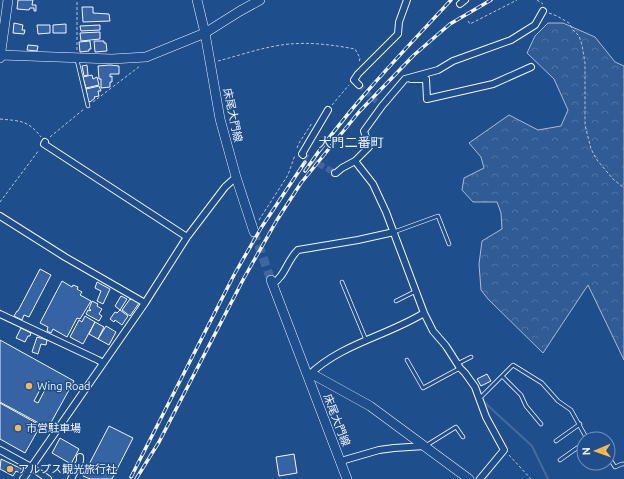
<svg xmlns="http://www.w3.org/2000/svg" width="624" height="479" font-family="Ubuntu,'Noto Sans JP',sans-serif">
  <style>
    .forest { fill: url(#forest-crowns); stroke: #a8bbd7 }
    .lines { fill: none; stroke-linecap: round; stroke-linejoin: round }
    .stream { stroke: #446ba0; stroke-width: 2 }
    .building { fill: #3563a3; stroke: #f2f6ff; fill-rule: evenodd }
    .street-tunnel { stroke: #3f679d; stroke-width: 6; stroke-dasharray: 6 3; stroke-linecap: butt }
    .secondary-tunnel { stroke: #3f679d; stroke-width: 9; stroke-dasharray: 9 4.5; stroke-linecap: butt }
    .lane-casing { stroke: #f2f6ff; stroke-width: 4.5 }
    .street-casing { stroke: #f2f6ff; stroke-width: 8 }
    .secondary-casing { stroke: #f2f6ff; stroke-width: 10 }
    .path { stroke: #b3c4dc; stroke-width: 1; stroke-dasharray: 3 2; stroke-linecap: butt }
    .lane { stroke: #1f4e8c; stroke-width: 3 }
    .street { stroke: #1f4e8c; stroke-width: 6 }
    .secondary { stroke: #1f4e8c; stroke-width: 9 }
    .rail-casing { stroke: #f2f6ff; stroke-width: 3.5 }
    .rail { stroke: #1f4e8c; stroke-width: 2; stroke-dasharray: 6; stroke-linecap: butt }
    .poi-dot { fill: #ffb74d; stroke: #1f4e8c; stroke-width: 1.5 }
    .labels { text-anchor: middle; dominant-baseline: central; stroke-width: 3; stroke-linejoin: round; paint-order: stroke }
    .street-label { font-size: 11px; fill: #f2f6ff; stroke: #1f4e8c }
    .poi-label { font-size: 11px; fill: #f2f6ff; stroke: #1f4e8c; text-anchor: start }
    .quarter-label { font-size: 13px; fill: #f2f6ff; stroke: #1f4e8c }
  </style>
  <defs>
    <pattern id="forest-crowns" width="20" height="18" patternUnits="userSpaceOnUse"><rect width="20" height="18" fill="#305b95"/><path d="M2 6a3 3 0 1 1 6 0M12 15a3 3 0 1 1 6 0" fill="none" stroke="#4e73a5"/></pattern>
  </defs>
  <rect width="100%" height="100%" fill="#1f4e8c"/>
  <path class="forest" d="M548,23H563L595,37L615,62L624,66V360L588,285L543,353L488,299L481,290L479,264L482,241L502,229L501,213L497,202H473L462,190L464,178L484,168L481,157L469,143L509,115L538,130L561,126L568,110L554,79L527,53L535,36Z"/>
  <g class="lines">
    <path class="stream" d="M483,401L532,446L548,479"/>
  </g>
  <path class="building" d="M18,0H33L32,5H36V11H34V8H30L29,10L17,9Z
    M82,7H93V13L109,14L110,21L83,22Z
    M14,23L23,25L22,30H25L24,34L13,33Z
    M66,24V33H53V25Z
    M37,25H50V33L38,34Z
    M100,25V30L81,31L80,26Z
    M100,32V39L81,41L80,33Z
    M90,41L91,49H89V51L80,52L79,42Z
    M94,41H104V43H106L107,51L95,52Z
    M28,45L38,46L37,51L27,50Z
    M87,65L88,75L84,76L82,66Z
    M110,65L119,66V74H110V77L112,76V82H110V87L101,88V79H99L98,66Z
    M92,75L93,79L97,77L99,85L86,88L83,77Z
    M99,86L101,91H98L99,96L94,97L95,98L90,102L88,100L86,89Z
    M40,269L51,275L29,317L24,315L22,320L14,316L17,311H18Z
    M62,281L72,287L73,285L78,287L77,289L82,292L80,295L91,301L80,319L77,318L67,337L53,329L51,333L47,331L48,327L40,323Z
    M97,282L110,289L103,304L97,301L101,291L95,288Z
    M121,296L127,299L120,310L115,306Z
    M132,298L139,303L130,316L122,310L130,299L131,300Z
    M92,301L98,304L97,306L102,309L99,314L102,316L99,321L86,314L88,310L90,311L91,310L89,309Z
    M120,310L128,316L122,325L115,320L114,322L110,319L115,312L117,313Z
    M85,316L95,322L83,344L70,337L79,320L82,322Z
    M95,322L104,327L98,339L89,334Z
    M106,326L116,332L109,345L98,339Z
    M21,328L31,333L30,336H28L25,342L16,338Z
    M37,337L47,340L46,345L41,344L38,354L32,352Z
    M0,340L74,381L48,428L0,402ZM43,384L47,386L38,403L34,401Z
    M487,374L491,381L481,386L477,379Z
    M0,403L36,423L33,427L38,430L25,453L0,439Z
    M109,426L133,438L112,479H90L83,476Z
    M60,438L79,449L71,464L52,453Z
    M294,454L297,473L279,476L276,457Z
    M1,459L22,469L20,473L16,471L13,476L0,469Z"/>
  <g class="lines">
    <path class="street-tunnel" d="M359,85L379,104
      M303,155L335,173"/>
    <path class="secondary-tunnel" d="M254,232L271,280"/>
    <defs>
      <path id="lane" d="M77,60L88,106
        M394,232L438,216L449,244
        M342,282L366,340
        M396,301L416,291
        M407,360L423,388L460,368
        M457,364L471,357
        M502,376L521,395L526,406L541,424
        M480,398L513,365L542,383L558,401L571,410L587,439
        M556,441L580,424
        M427,445L456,427L463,437
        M608,456L615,467L622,464H624
        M560,460L584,443"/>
      <path id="street" d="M460,4L465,0
        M411,79H426L427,99L493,84L531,67
        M359,85L354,80L358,74L398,34L399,22L407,0
        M45,142L44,144L187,237
        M303,155L302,154L328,110
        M355,161L373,184L386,212L424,313L433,331L446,346L460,368L465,373L475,387L486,417L504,450L480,479
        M335,173H336L342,168L355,161L369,147L364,131L382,106L405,79L438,70L453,61L511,40L535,25L543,11
        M0,216L65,257L145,303
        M272,284C285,277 287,260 298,250L358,240L394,232
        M0,314L98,360L103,363
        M308,376C340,344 387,336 424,313
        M0,450L31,467L48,479
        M341,461L379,450L394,448L425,446
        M23,479L145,303L187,237L225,187L236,177
        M71,479L80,461V457"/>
      <path id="secondary" d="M197,0L205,33L220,119L236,177L254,232
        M0,55L112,59L146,57L205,33L240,11L260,0
        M0,58L8,0
        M271,280L347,479
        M308,376L314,375L370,406L469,479"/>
    </defs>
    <use href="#lane" class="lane-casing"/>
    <use href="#street" class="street-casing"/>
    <use href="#secondary" class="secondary-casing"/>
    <path class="path" d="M537,0L543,4
      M549,13L557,16L569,23L573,30L579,36L582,45L585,63V125L591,149L597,160L613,179L624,188
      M468,21L470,24L517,0
      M77,50V0
      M218,61C241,55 266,46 290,44C311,42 334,45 355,49L360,58L359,63
      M93,102L140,66
      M332,105L349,85
      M0,119C20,121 28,120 41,137
      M50,137L84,109
      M297,148L299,143L312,123
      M0,202L39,150
      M259,220L288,175L295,155
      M509,455L531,479"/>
    <use href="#lane" class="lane"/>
    <use href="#street" class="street"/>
    <use href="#secondary" class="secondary"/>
    <defs>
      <path id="rail" d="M305,171C347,109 400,55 451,0
        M131,477L234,275L261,228L305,162
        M136,479L159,442L244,278L277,220L301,183L359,112L414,55L450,24L491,0"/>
    </defs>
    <use href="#rail" class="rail-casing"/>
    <use href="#rail" class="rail"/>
  </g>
  <g class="poi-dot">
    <circle cx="29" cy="386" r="4"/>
    <circle cx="18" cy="428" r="4"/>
    <circle cx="10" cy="469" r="4"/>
  </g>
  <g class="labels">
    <g class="street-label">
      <text transform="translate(233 115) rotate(78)">床尾大門線</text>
      <text transform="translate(337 420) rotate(69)">床尾大門線</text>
    </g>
    <g class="poi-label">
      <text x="37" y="386">Wing Road</text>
      <text x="26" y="428">市営駐車場</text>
      <text x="18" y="469">アルプス観光旅行社</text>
    </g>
    <g class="quarter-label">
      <text x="351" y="142">大門二番町</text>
    </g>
  </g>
  <g transform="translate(596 451) rotate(268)"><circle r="19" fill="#1f4e8c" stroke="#7391ba"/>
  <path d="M0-3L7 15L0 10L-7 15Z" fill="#ffb74d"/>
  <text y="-6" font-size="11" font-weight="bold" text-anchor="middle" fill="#f2f6ff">N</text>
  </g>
</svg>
